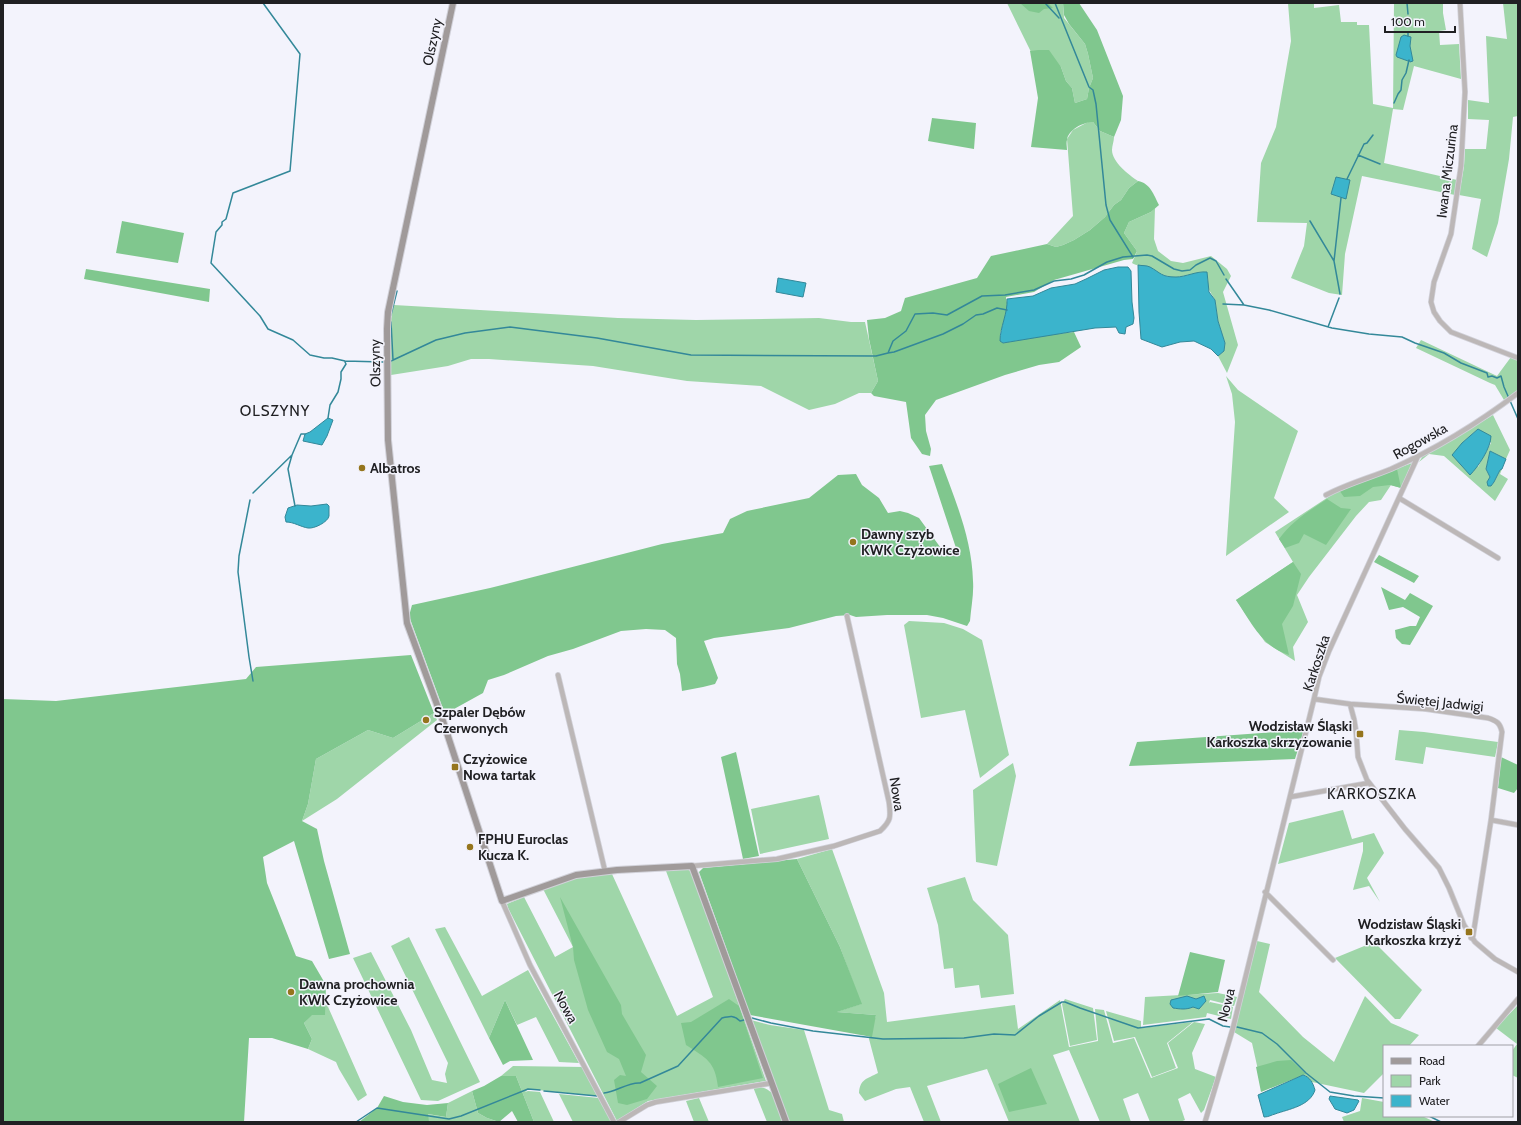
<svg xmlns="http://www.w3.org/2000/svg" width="1521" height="1125" font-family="Cabin,sans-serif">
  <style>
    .green { fill: #9fd6a9; fill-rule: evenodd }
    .forest { fill: #80c78e }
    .water { fill: #3bb4cc; stroke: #389 }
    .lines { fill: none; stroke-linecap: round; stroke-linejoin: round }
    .stream { stroke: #389; stroke-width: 1.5 }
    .street-casing { stroke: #d1d1d9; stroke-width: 6 }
    .secondary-casing { stroke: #d1d1d9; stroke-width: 8 }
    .street { stroke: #bcb7b7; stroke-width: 4.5 }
    .secondary { stroke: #a09a9a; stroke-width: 6 }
    .poi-dot { fill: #95751d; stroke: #f3f3fc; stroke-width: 1.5 }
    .labels { text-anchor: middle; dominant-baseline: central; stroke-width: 3; stroke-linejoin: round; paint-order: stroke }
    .street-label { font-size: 14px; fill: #202023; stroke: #f3f3fc }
    .poi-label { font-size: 14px; font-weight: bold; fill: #202023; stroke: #f3f3fc; text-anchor: start }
    .neighbourhood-label { font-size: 15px; letter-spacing: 1px; fill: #202023; stroke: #f3f3fc }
  </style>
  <rect width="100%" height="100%" fill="#f3f3fc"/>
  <path class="green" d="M1007,3H1063L1064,18L1085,44L1088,54L1093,78L1089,88L1087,99L1075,103L1072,88L1066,81L1061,67L1031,52Z
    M1288,3H1314V8L1339,5L1341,22H1357V25H1369L1373,104L1393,108L1394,3H1443V13L1446,30L1439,31L1440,45L1459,44L1461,79L1414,66L1403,110L1393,109L1384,163L1457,180L1455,195L1362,176L1345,254L1342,295L1329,293L1291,278L1304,246L1307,223L1257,222L1261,163L1276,127L1291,41Z
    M1503,3H1518V116L1513,117L1509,159L1498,223L1487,257L1472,249L1481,199L1459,195L1464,166L1465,149H1486L1489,120L1468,119V100L1489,103L1486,36L1507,39Z
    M1088,122H1093L1100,131L1114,137C1114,141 1112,146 1112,150C1112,162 1129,175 1138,181L1129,188L1121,200L1114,205L1105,217L1090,230L1074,240L1063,245L1056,247L1047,244L1073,216L1067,139L1073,130Z
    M1155,208L1154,239L1158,251L1171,261L1183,263L1211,256L1227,269L1231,276L1223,292L1238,345L1227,373L1218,356L1224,351L1225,343L1218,321L1215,300L1208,288V279L1201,272C1189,276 1173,280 1160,274C1156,273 1154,269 1150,268C1144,266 1136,266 1132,263L1137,251L1124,233L1129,222L1151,212Z
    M394,305L618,318L696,320L819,318L851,322H865L878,381L871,393H859L835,404L809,410L761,386L687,381L593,366L489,359H471L448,366L391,375L390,323Z
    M1421,340L1497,376L1511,357L1518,360V390L1504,400L1495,385L1490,383L1416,348Z
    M1226,376L1238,390L1298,431L1274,498L1289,512L1226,556L1235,422L1232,394Z
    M1493,415L1510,450L1506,459L1490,451L1486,469L1490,477L1487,482L1491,486L1494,482L1500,470L1502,469L1500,474L1508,479L1495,501L1444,456L1429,454L1419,462L1423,456ZM1478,429L1491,443L1478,467L1462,443Z
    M1412,463L1401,488L1391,485L1381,500L1369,502L1356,516L1309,577L1297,595L1308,622L1293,647L1295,661L1265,642L1236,600L1293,562L1275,532L1339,490Z
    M909,621L944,623L963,629L982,640L1009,755L980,778L965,710L921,718L904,625Z
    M434,713L437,720L337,799L302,821L308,804L316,759L368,730L393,738Z
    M1399,730L1424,732L1498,742L1495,757L1426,747L1423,764L1395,760Z
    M1013,763L1016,776L997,866L976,862L973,790Z
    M819,795L829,839L760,854L751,809Z
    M1343,810L1352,839L1374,833L1384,853L1367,878L1380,902L1369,886L1353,890L1363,851V842L1278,864L1289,823Z
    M832,849L884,993L887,1022L1015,1005L1018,1029L1060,1000L1069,1047L1098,1041L1095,1009L1104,1010L1113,1043L1134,1038L1151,1078L1178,1068L1168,1043L1194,1022L1205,1024L1192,1053L1195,1069L1216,1077L1204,1110L1201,1113L1190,1093L1178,1099L1185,1120L1180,1122H1150L1138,1093L1123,1099L1131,1122H1100L1069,1050L1053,1055L1080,1122H1009L987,1069L927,1086L941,1122H924L910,1087L896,1089L865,1101L859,1093C860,1079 867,1079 878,1073L869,1039L876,1015L836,1012L861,1004L840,947L797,859Z
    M687,869L692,872L766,1081L648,1101L617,1121L508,908L507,904L524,897L555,957L573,947L543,889L577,877L612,874L677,1016L713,997L666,871Z
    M965,877L973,900L1008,935L1014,994L981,998L979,985L955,988L953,968L944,969L938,925L927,888Z
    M445,927L482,996L528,970L579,1063L559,1062L536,1017L517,1025L505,1000L489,1038L435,929Z
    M409,937L480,1082L438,1101L421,1100L353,958L371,952L411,1030L432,1080L447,1083L445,1074L448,1063L391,946Z
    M1257,941L1270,944L1259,992L1303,1037L1334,1062L1365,996L1391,1023L1419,1035L1409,1046H1384V1073L1364,1093L1312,1082L1290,1061L1258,1070L1252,1043L1234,1032Z
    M1374,942L1422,990L1400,1019H1395L1335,958Z
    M1218,993L1237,997L1234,1006L1210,1000L1209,1003L1210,1002L1233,1007L1231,1019L1207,1013L1206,1017L1143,1025L1145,997Z
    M1065,999L1093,1008L1097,1040L1070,1046L1062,1004Z
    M325,1000L367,1095L358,1101L339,1069L336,1062L308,1049L312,1039L304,1023L312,1014L325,1015Z
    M1518,1005V1078L1512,1075V1051L1517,1044L1496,1028Z
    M1106,1011L1141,1021V1028L1193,1022L1167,1043L1176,1068L1152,1077L1135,1037L1114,1041Z
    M751,1020L770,1025L804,1030L829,1110L842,1114L844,1122H788Z
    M513,1066L585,1067L597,1096L528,1089L525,1092L528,1091L540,1092L554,1122H534L516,1076H501Z
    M753,1087C760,1086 767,1088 772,1093L783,1122H767Z
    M472,1091L478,1113L487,1118L499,1122L428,1121L427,1114L446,1117L448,1103Z
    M559,1094L599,1098L612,1122H573Z
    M699,1098L709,1122H694L686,1101Z
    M1362,1098L1384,1102V1116H1422L1435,1122H1344L1342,1117L1360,1111Z"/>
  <path class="forest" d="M1020,3H1048L1053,8L1044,9L1039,13L1029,11Z
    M1063,3H1079L1097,30L1123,96L1121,120L1114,137L1100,131L1093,122C1083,122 1068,130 1067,140C1066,143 1067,147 1067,150L1031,147L1038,98L1030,51L1038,50H1049L1061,67L1066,81L1072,88L1075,103L1087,99L1089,88L1093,78L1088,54L1085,44L1069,24L1064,15Z
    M932,118L976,123L974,149L928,141Z
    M1138,181C1150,183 1154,195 1159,205L1151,212L1129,222L1124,233L1137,251L1133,259L1124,260L1054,280L1034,292L1006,297L1008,308L1000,334L1001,341L1003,343L1048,335L1074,332L1081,347L1059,362L1039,365L1005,375L936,400L925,415L926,431L931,449L930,456L922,454L911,438L906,402L874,396L871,393L878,381L869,339L867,320L885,318L901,311L905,298L977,278L991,256L1047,244L1056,247L1063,245L1074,240L1090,230L1105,217L1114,205L1121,200L1129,188Z
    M122,221L184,233L178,263L116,253Z
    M86,269L210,289L209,302L84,279Z
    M942,464C956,502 972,540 973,581C974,594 971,608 970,621L967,626L943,618L927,615H887L856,617L850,615L836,616L789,628L714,638L704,641L718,678L715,684L703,687L682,691L680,674L677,664L676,638L665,630L646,629L621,631L573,649L548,656L504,675L488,680L483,693L445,714L409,616L412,605L490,588L662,544L723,533L730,519L747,511L809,498L838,475L856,474L862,485L879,498L888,513L900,511L908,513L919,518L943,551L956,548L929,466Z
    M1397,469L1401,488L1390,485L1373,487L1360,496L1344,497L1339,490Z
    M1327,499L1341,508L1351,509L1326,545L1304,534L1299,543L1285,548L1279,539C1292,521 1309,511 1327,499Z
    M1379,555L1419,576L1414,583L1374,562Z
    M1293,562L1301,574L1293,606L1282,624L1289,655C1262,647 1251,622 1236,600Z
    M1381,587L1405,600L1410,593L1433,606L1410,645L1402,644L1396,638L1395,630L1410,626H1416L1420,617L1403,607L1389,610Z
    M411,655L434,713L393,738L368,730L316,759L308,804L302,821L317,829L324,861L350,954L329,959L294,841L263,857L267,883L296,956L312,961L326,985L325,1015H312L304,1023L312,1039L308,1049L272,1038H249L244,1122H3V699L56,701L246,679L256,667Z
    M1304,730L1295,759L1129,766L1137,742Z
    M736,752L759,856L743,859L721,757Z
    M1501,757L1518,765V788L1514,793L1498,788Z
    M797,859L840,947L862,1004L837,1012L876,1015L872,1037L750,1015L699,872L703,868Z
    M560,897L621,1005L622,1014L646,1055L641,1072L657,1086L647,1099L627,1105L618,1103L614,1080L620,1075L626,1076L619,1059L607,1052L588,1010L574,960L573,947Z
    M1190,952L1225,960L1218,992L1178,996Z
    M729,999L739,1006L763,1078L718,1087C715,1061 706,1058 686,1045L681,1023L691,1022Z
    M505,1000L533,1060L510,1061L503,1065L489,1038Z
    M1291,1060L1306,1074L1261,1092L1256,1067L1277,1061Z
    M1031,1068L1047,1104L1009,1112L998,1084Z
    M501,1076H516L534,1122H518L512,1111L499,1122L487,1118L478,1113L472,1091L484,1086Z
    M384,1096L403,1102L427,1105L448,1103L446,1117L428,1114L429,1122H359L377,1108Z"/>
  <path class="water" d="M1404,35L1411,37L1410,46L1413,61L1410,62L1409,60L1408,61L1397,57L1396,55L1401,37Z
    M1336,177L1350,180L1346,199L1331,194Z
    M1138,265C1142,266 1146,265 1150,267C1161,273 1161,277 1176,277C1186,277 1196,271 1207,272L1209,292L1215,300L1218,321L1225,343L1224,351L1218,356L1211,349L1194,341L1180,342L1162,347L1141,339L1139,312Z
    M1118,267H1128L1131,271L1132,302L1134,318L1133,324L1126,327L1125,334L1119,333L1116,327L1095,328L1003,343L1000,341C1000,327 1008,313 1007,299L1033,296L1051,288L1075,284L1086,279L1104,270Z
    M778,278L806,283L803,297L776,292Z
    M328,418L333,420L327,436L322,445L303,441L305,434L310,432Z
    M1478,429L1491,436C1491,448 1478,467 1470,475L1452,455L1462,443Z
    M1490,451L1506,459L1502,469L1500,470L1494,482L1491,486H1488L1487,482L1490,477L1486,469Z
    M327,504L329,506C329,509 329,513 329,516C328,522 314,529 308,528C301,527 294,522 286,522L285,517L288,508L297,505L311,506Z
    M1187,996L1196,999L1204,996L1206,1001L1199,1009L1193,1007C1186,1010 1180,1009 1173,1008L1170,1004L1171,1000Z
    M1303,1075C1310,1077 1313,1083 1315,1090C1310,1106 1289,1109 1275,1114C1271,1115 1269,1117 1264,1117L1258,1095Z
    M1330,1096L1358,1100L1359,1101L1354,1110L1347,1113L1335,1109L1329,1099Z"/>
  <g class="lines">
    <path class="stream" d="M263,3L300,54L290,171L233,193L226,219L222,222V225L216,232L211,263L260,316L268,329L293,340L310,355L324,358H332L345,361L383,362
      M1045,3L1059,18
      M1055,3L1089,87L1093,90L1096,104L1106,205L1110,220L1133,257
      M1407,3L1408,14
      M1408,36V32
      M1394,103L1398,94L1401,90L1402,80L1406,73L1409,60
      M1358,155L1380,164
      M1347,179L1364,144L1367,143L1373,135
      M1310,221L1334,261
      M1226,279L1244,305L1269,310L1332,328L1369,334L1402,337L1415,343L1444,353L1461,363L1487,373L1488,377L1492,376L1497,378L1501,376L1504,387L1518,419
      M1340,294L1334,261L1341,198
      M1223,304L1244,305
      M391,315L397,291
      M391,322L393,360
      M1328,327L1339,298
      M888,353L894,352L943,334L963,324L976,315L983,314L997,308L1007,310
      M391,361L436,340L465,333L510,327L597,338L691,355L876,356L888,353L893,341L906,331L915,314L933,313L947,315L982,296L1005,295L1034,290L1054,281L1071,279L1084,275L1107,262L1123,257L1147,255L1152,256L1174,269L1182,271L1190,270L1196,265L1210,258L1216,261L1224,275
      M328,418L330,405L338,392L341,379V372L346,364L345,362
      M253,493L292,455
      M250,500L239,556L238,572L249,657L253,681
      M295,506L288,469L292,455L301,434H305
      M752,1018L771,1023L813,1031L883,1039L964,1038L994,1034L1015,1035L1039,1016L1062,1002H1065L1080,1008L1138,1028L1209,1019L1223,1026L1230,1027
      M1237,1027L1262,1033L1277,1044L1306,1073L1330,1092L1354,1096L1384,1098
      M544,1091L597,1096
      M604,1093C616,1092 628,1082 640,1083L678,1066L722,1018C730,1016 734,1015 740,1021L744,1020
      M1429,1116L1441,1122
      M356,1122L377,1108L449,1119L461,1116L528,1089L540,1090"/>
    <defs>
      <path id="street" d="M1460,3L1465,92L1461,166L1451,234L1434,282L1431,302L1434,312L1440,321L1451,332L1518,358
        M1418,456L1329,651L1319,677L1314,699L1350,704L1354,719L1356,731L1358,757L1367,780L1405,829L1439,868L1449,888L1464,925L1475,942L1495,959L1518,972
        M1326,495C1347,484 1369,478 1391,469C1434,450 1481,421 1518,393
        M1399,498L1498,558
        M558,675L605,871
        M1350,704L1426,709L1488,718C1497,721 1500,723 1502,732L1491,820
        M1290,797L1369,783
        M692,866L777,859L834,846L880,831C891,821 891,817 889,802L847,616
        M1265,892L1333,960
        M502,901L530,965L614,1122
        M1471,938L1473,936L1491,820L1518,825
        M1478,1046L1518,999
        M619,1122L647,1105L656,1102L772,1083
        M1205,1122L1233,1028L1314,699"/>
      <path id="secondary" d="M453,3L388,312L387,329L388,440L407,623L443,721L502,901L576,875L617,870L692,866L786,1122"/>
    </defs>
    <use href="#street" class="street-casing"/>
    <use href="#secondary" class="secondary-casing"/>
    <use href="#street" class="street"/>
    <use href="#secondary" class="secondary"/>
  </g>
  <g class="poi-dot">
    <circle cx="362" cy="468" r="4"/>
    <circle cx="853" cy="542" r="4"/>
    <circle cx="426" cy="720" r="4"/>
    <rect x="1356" y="730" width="8" height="8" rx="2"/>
    <rect x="451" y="763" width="8" height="8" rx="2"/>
    <circle cx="470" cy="847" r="4"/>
    <rect x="1465" y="928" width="8" height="8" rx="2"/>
    <circle cx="291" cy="992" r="4"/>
  </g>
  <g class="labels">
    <g class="street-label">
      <text transform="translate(432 42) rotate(-78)">Olszyny</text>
      <text transform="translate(1447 171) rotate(-83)">Iwana Miczurina</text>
      <text transform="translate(375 363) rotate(-91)">Olszyny</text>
      <text transform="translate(1420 441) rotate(-29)">Rogowska</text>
      <text transform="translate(1316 663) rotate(-72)">Karkoszka</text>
      <text transform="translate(1440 702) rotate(6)">Świętej Jadwigi</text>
      <text transform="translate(897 794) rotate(81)">Nowa</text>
      <text transform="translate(1226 1005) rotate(-76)">Nowa</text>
      <text transform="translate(566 1007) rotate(61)">Nowa</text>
    </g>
    <g class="poi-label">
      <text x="370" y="468">Albatros</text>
      <text x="861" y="534">Dawny szyb<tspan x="861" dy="16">KWK Czyżowice</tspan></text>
      <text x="434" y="712">Szpaler Dębów<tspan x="434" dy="16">Czerwonych</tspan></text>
      <text x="1352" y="726" text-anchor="end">Wodzisław Śląski<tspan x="1352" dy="16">Karkoszka skrzyżowanie</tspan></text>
      <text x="463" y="759">Czyżowice<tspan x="463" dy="16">Nowa tartak</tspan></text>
      <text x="478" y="839">FPHU Euroclas<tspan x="478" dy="16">Kucza K.</tspan></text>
      <text x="1461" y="924" text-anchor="end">Wodzisław Śląski<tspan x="1461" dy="16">Karkoszka krzyż</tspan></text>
      <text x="299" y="984">Dawna prochownia<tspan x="299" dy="16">KWK Czyżowice</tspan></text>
    </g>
    <g class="neighbourhood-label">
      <text x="275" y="411">OLSZYNY</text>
      <text x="1372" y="794">KARKOSZKA</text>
    </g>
  </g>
  <rect width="1521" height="1125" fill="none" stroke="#202023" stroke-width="8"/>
  <rect x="1383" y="1045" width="130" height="72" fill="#f3f3fc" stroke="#9f9fa5"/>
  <rect x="1391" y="1058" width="20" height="6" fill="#a09a9a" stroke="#9f9fa5"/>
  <text x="1419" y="1065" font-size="12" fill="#202023">Road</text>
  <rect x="1391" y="1075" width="20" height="12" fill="#9fd6a9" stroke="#9f9fa5"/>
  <text x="1419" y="1085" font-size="12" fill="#202023">Park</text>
  <rect x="1391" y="1095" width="20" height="12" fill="#3bb4cc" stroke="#9f9fa5"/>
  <text x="1419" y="1105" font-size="12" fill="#202023">Water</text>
  <path d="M1385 26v6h70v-6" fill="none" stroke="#202023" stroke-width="2"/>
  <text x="1391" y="26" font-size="12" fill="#202023" stroke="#f3f3fc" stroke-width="3" paint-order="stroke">100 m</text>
</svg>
